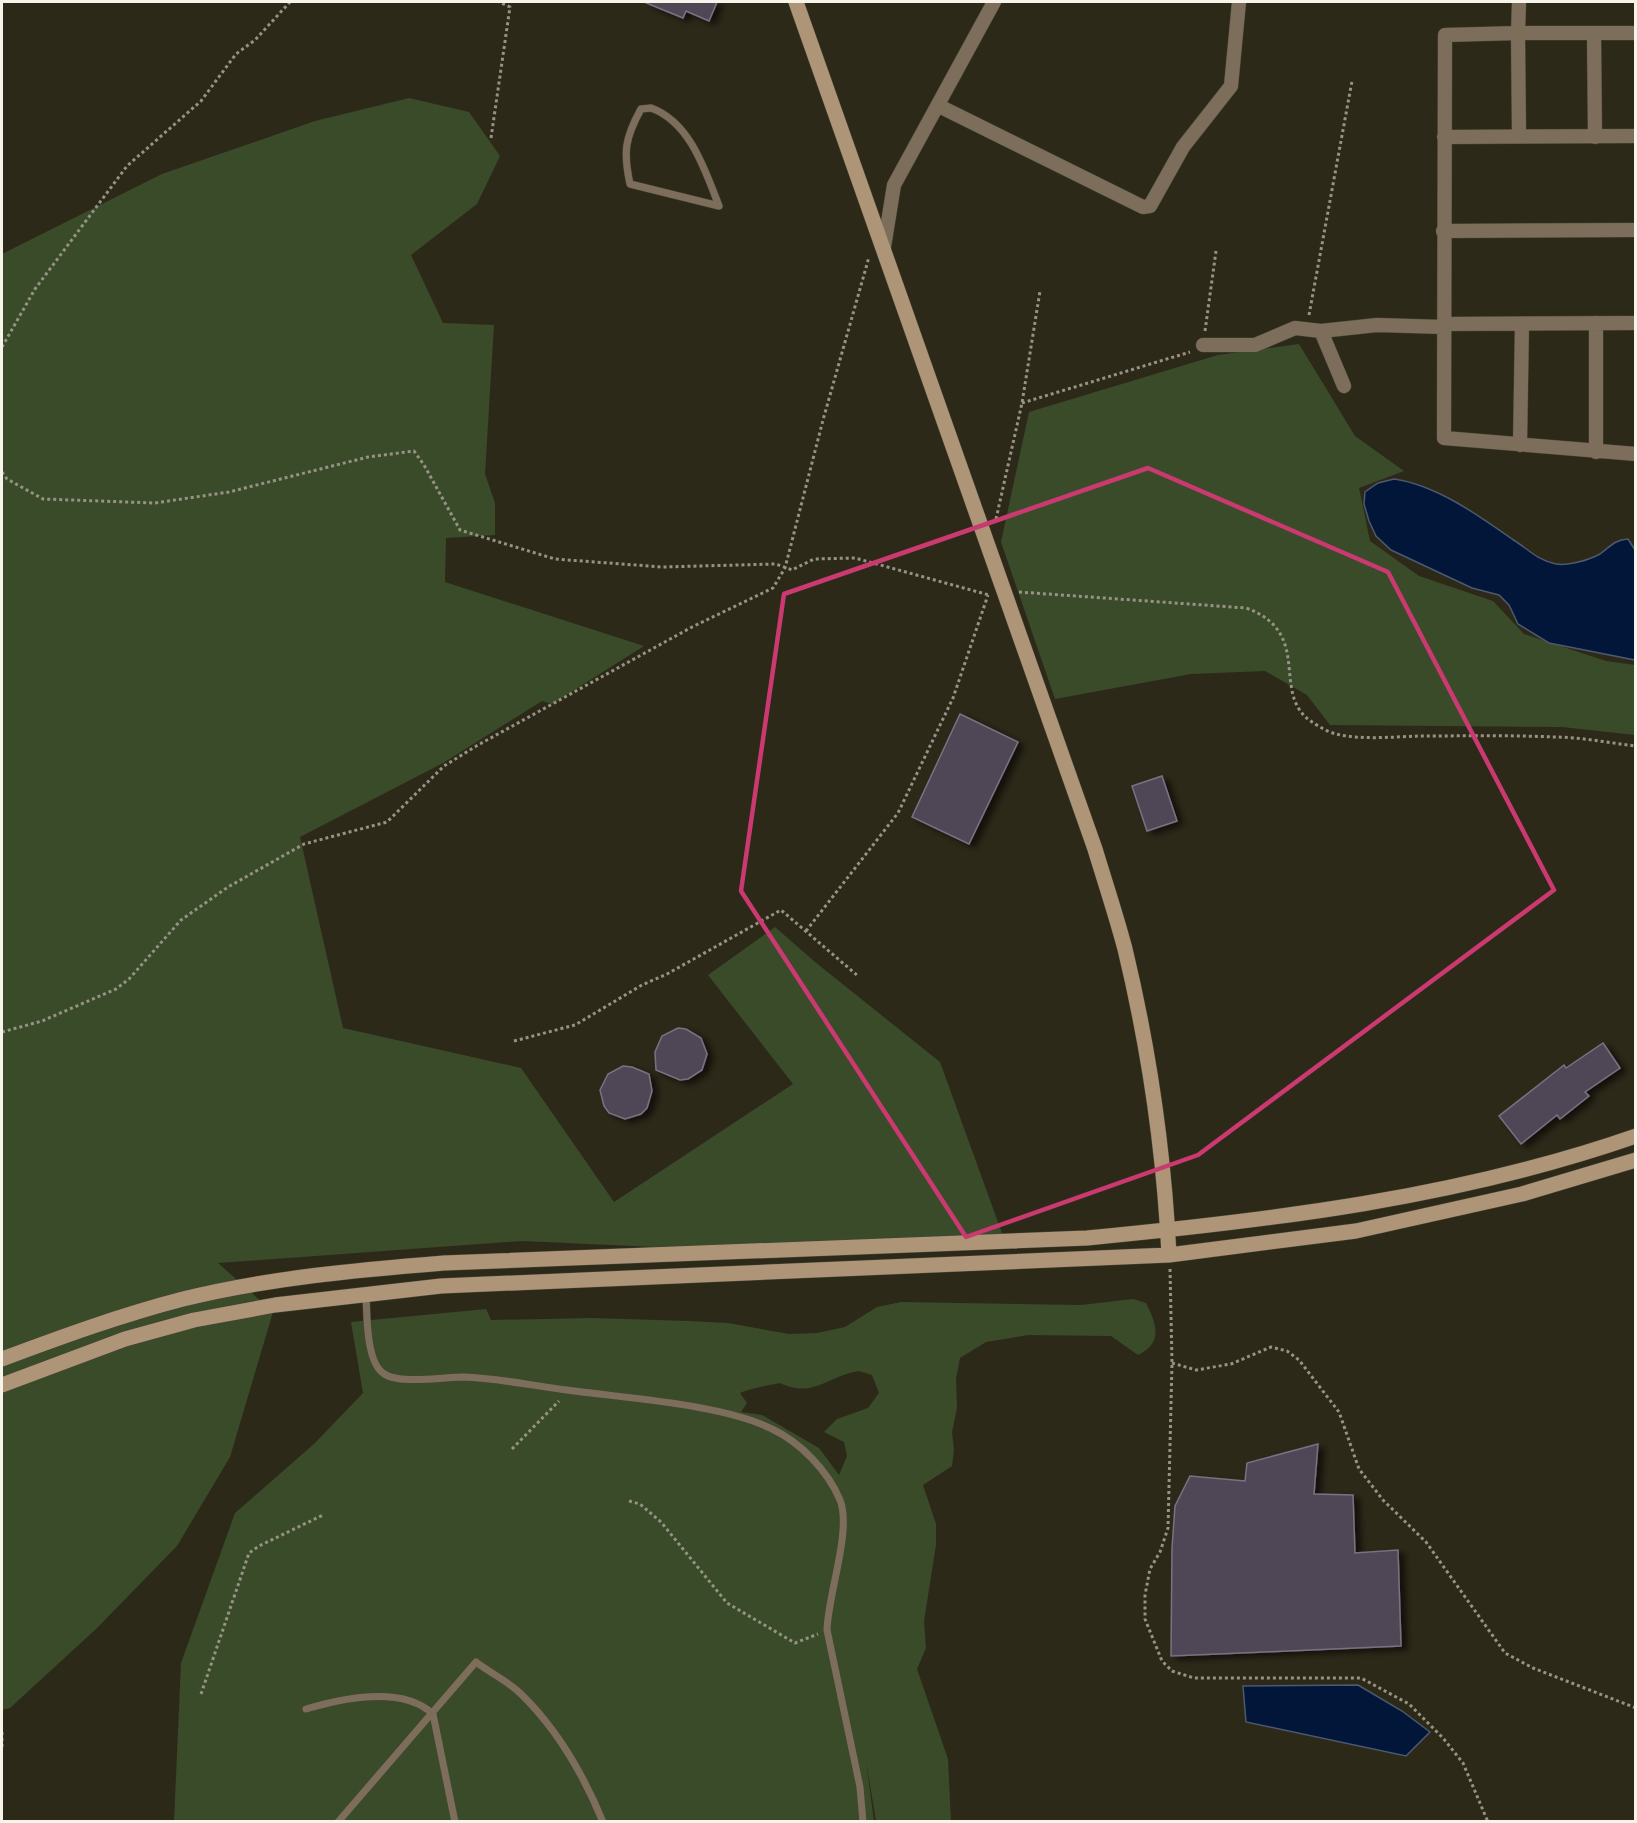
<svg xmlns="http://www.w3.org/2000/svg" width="1637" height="1823" font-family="'Noto Sans',sans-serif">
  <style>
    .green { fill: #3a4b2a; fill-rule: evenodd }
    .water { fill: #021639; stroke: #4c596e; stroke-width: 1.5 }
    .building { fill: #504656; stroke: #7b7182; stroke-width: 1.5; filter: url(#shadow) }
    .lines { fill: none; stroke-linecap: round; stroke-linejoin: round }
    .lane-casing { stroke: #494636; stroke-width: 8 }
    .street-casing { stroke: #494636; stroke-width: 15 }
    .secondary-casing { stroke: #494636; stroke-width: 16 }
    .path { stroke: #969385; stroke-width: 3; stroke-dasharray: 3 3; stroke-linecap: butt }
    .lane { stroke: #7d6e5c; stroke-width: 7 }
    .street { stroke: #7d6e5c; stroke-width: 14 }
    .secondary { stroke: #ae9578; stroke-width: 15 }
    .marked { fill: none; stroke: #ca3970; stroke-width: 4.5; stroke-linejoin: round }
  </style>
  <defs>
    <filter id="shadow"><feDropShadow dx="6" dy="3.5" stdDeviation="3" flood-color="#0009"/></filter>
  </defs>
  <rect width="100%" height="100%" fill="#2d2919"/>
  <path class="green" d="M409,98L469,112L500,156L477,204L411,255L443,323L494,325L485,474L495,503V535L446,538L445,582L644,646L552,704L542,701L443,763L300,837L343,1028L521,1068L614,1202L793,1084L708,975L775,927L815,962L940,1062L1003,1236L655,1247L522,1241L218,1263L273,1312L230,1457L177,1546L96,1629L10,1708L2,1710V254L162,174L315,121Z
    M1299,344L1355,436L1404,471L1359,488L1370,541L1419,576L1493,601L1524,634L1606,661L1635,665V735L1562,727L1330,725L1307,695L1265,671L1191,674L1055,699L1001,542L1029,412L1218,355Z
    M1133,1299L1146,1303C1157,1325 1163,1343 1138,1355L1111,1336L1028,1335L986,1342L960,1358L956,1379L957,1408L952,1432L954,1450L952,1466L923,1485L936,1524V1545L924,1621L926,1648L917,1669L948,1759L951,1821H876L866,1761L874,1821L174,1822L181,1663L235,1513L315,1443L363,1393L351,1322L486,1309L491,1320L592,1318L688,1321L728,1323L789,1334L817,1333L845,1327L877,1307L901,1302L1081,1305ZM859,1371L872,1375L879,1393L868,1408L837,1419L824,1432L844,1442L847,1456L839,1475L819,1448L762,1415L741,1412L747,1403L740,1393C747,1389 770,1385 780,1383C813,1399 827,1376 859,1371Z"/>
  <path class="water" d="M1394,479C1436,485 1478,515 1512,539C1527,548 1538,561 1556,564C1568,566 1589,560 1600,554C1610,547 1614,540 1628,539L1635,550V660L1549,643L1518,624L1509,605L1499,595L1472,588L1391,550L1376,536L1369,521L1364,504L1365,492L1378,483Z
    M1358,1685L1402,1711L1430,1732L1406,1756L1246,1722L1243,1686Z"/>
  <path class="building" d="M644,2H717L709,21L686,11L683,18Z
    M960,714L1018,742L969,844L912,817Z
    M1162,776L1177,821L1147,831L1132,786Z
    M678,1028L686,1029L701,1038L707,1054L702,1070L688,1079L680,1080L656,1070L655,1052L662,1036Z
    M1603,1043L1620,1068L1585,1092L1589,1096L1560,1119L1557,1115L1521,1144L1499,1116L1564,1065L1566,1068Z
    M623,1066L632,1067L649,1074L652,1091L647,1108L641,1114L625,1119L609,1113L604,1106L600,1090L608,1074Z
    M1318,1444L1314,1494L1353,1495L1355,1553L1398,1550L1401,1646L1171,1656L1172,1548L1175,1506L1190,1476L1245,1481L1247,1463Z"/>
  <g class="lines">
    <defs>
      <path id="lane" d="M651,108C690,122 705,170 719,206L630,184C623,152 625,138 641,109Z
        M366,1295C367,1314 366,1361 383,1373C397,1385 445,1377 464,1377C498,1378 533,1386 567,1390C624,1398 723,1404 772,1429C800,1442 828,1471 840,1500C852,1530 828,1594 827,1630L860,1787L863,1822
        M306,1709C343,1698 402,1685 433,1714L455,1822
        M338,1822L476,1662C490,1673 508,1681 521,1694C557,1729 584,1776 603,1822"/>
      <path id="street" d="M1519,2L1518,33L1445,35L1444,438L1636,454
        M1594,33L1595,137
        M939,106L1143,207L1150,206L1183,147L1231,86L1239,2
        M1519,136L1518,33H1636
        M1444,137L1636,136
        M1443,231L1636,230
        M884,247L894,185L994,2
        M1445,324L1636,323
        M1321,331L1344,386
        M1203,345H1255L1295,328L1321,331L1377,325L1444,327
        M1520,445L1522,324
        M1596,452V323"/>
      <path id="secondary" d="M796,2L1095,849C1105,882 1116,915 1125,949C1149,1049 1164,1152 1169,1255
        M2,1359C61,1337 121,1315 183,1299C268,1278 357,1270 444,1263L1087,1238C1273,1220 1458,1198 1636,1136
        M2,1385L125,1339L194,1320L275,1305L441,1286L1169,1255L1356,1231L1522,1194L1636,1160"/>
    </defs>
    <use href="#lane" class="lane-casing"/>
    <use href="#street" class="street-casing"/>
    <use href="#secondary" class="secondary-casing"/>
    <path class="path" d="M491,138L510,7L499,2
      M1309,315L1352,81
      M1205,331L1216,251
      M2,347L35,289L127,166L201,101L236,54L255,40L290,2
      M1022,403L1190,352
      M2,472L7,479L43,499L155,503L229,492L368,457L414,451L424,465L460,530L555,559L662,567L776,564L792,570L814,559L855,558L989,595
      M996,519L1022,403L1040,291
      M1019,592L1246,608C1315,633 1269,694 1312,722C1318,726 1328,732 1336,734C1361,740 1392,737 1418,736C1463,736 1509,735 1554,737C1581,737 1609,743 1636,746
      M806,931L898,813L953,698L988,595
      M2,1032L42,1021L116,989L129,979L181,920L228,887L304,844L387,822L444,766L478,745L692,627L773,588L785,568L823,420L869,257
      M514,1041L575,1025L642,985L667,974L781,910L858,976
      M1170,1269L1172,1363L1168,1528L1160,1552L1150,1569L1145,1595V1619L1162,1661L1172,1671L1194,1678H1361L1409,1704L1443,1738L1463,1763L1488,1822
      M1172,1363L1196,1370L1231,1364L1271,1347L1287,1351L1299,1360L1339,1412L1359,1469L1383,1500L1426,1542L1505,1653L1533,1668L1636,1708
      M512,1449L559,1401
      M629,1501L640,1504L661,1522L727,1603L795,1643L818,1634
      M201,1694L249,1553L259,1546L323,1515
      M2,1732V1747"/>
    <use href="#lane" class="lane"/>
    <use href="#street" class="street"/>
    <use href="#secondary" class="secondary"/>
  </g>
  <path class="marked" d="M1148,468L1388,572L1554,890L1198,1155L966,1237L741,891L784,594Z"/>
  <rect width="1637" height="1823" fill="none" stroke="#f7f5ea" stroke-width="6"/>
</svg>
